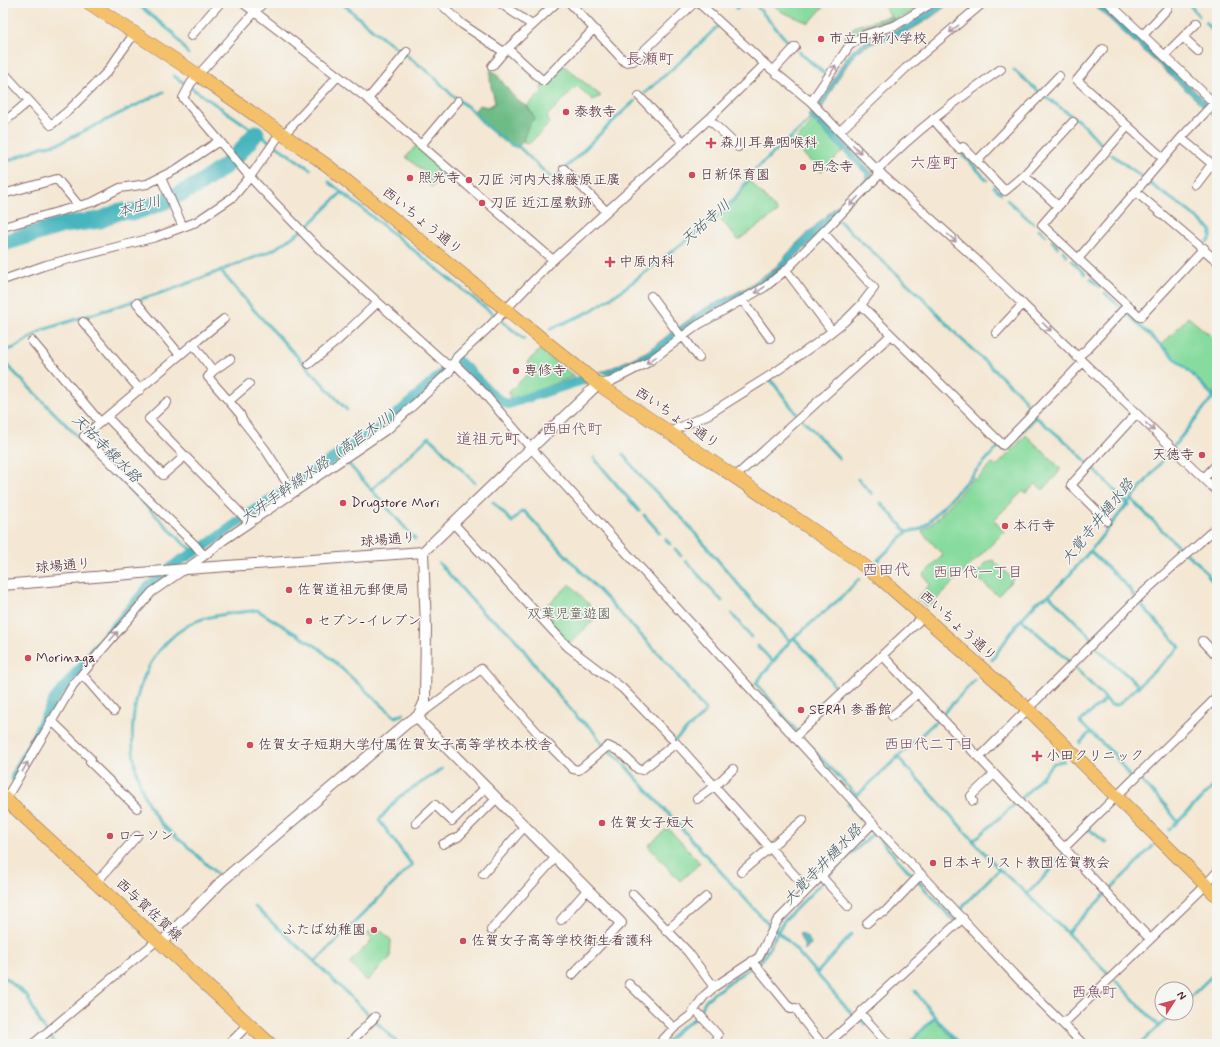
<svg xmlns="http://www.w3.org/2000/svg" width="1220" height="1047" font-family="Mynerve,'Klee One',sans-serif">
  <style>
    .green { fill: #87db9e; stroke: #687d64 }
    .forest { fill: #6dbb85; stroke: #5c6d58 }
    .water { fill: #46b5be; stroke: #486a74 }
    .pier { fill: #f4e7d3 }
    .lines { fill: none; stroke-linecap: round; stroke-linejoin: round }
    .stream { stroke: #46b5be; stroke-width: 3 }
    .canal { stroke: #46b5be; stroke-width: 10 }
    .river { stroke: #46b5be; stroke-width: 17 }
    .minor-casing { stroke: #866566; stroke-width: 10 }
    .tertiary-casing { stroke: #866566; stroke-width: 12 }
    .primary-casing { stroke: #866566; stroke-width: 14 }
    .trunk-casing { stroke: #866566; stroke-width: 14 }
    .minor { stroke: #fff; stroke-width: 8 }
    .tertiary { stroke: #fff; stroke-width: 10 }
    .primary { stroke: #f4c16a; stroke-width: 13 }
    .trunk { stroke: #f4c16a; stroke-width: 13 }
    .oneway { stroke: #ae9aa0 }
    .poi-dot { fill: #d1495b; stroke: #f6f6f2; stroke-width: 1.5 }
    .labels { text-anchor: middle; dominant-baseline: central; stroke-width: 3; stroke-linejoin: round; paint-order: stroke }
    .poi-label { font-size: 14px; fill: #4a1f2b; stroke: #f6f6f2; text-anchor: start }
    .street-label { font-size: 14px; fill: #4a1f2b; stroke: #f6f6f2 }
    .park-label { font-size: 14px; fill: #5c574e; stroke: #f6f6f2 }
    .water-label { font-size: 15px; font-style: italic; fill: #485b66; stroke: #f6f6f2 }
    .neighbourhood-label { font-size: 15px; fill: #7c465b; stroke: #f6f6f2 }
    .quarter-label { font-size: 16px; fill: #7c465b; stroke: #f6f6f2 }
  </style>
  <rect width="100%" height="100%" fill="#f6f6f2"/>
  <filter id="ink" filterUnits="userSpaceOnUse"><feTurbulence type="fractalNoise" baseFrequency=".025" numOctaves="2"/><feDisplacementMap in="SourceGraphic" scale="8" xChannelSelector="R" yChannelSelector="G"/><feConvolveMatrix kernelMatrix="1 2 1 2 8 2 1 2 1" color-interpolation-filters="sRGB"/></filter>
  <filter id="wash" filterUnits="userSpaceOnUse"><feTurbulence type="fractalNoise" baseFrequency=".012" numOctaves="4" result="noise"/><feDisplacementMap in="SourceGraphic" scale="16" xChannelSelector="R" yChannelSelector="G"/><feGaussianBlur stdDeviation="0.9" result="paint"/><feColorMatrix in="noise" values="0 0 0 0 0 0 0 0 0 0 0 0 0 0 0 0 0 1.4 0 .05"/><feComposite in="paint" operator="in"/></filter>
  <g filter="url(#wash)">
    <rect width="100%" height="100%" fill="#f4e7d3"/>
    <path class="green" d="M771,3H827L809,23L782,12Z
      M881,3H909L916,10L895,21Z
      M564,66L601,96L593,100L577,86L547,116L550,123L530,143L523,142L528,123L535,118L527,106L542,92L541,87Z
      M814,121L843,151L821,172L792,143Z
      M417,145L446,171L432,187L426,182L429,176L406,157Z
      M749,180L778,212L738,240L719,217L739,196Z
      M1188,317L1217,341V388L1213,394L1162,345Z
      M540,350L574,376L510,401L509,392L533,369L527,362Z
      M1026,435L1060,468L1059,472L1043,490L1036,484L1026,493L1023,491L994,520L1004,532L931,605L929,603L926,606L917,599L930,584L923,575L943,555L922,532L936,520L973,478L976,480L992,463L997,466Z
      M993,560L1013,579L998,596L975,576L987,562Z
      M570,584L599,615L568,645L539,613Z
      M668,828L700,863L680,881L648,846Z
      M376,925L391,940L390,958L367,981L349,963L372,940L367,935Z
      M935,1019L958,1044H908Z"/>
    <path class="forest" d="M891,16L895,21L846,45L845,36L855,26Z
      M491,69C503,79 513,102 527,106L535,118C524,126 527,139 517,148C500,142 485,126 473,113L479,105L488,107L495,103C493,90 488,83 491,69Z"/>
    <path class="water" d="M941,3H950C935,15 918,27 900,35C888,41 871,41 860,50C843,65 830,95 818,115L873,173L872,180C843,209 815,240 784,267C759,289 729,301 702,318C691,325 684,334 674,341C645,364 609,375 574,384V378L607,370L646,352L702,310L746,288L776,267L796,244L866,179V174L808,116L823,98L845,59L855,48L866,41L898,29Z
      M1092,3H1102L1217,112V119Z
      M802,933L809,939L811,944L805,951L804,945L799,934Z"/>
    <path class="pier" d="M601,372L607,376L576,384V377Z"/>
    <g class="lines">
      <path class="stream" d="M136,3L174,34L188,54
        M342,3L373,30L431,74L452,95L473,111L485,125L511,145L518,146L553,180C581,154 606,126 635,101
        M544,3H548
        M754,3L788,42
        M1188,3L1199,16
        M736,9L742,3
        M1205,22L1217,35
        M799,52L825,74
        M1014,70L1038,91
        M174,76L310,169
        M645,93L688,55L717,27
        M1216,95L1217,94
        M1046,97L1084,125L1104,147
        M1111,154L1142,177
        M963,155L987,180
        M3,163L41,147L60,143L163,92
        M329,182L524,339
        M1149,183L1186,209L1211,230V238L1207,242
        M994,187L1001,193
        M1007,200L1033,223
        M839,221L922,297L959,337L1021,395L1036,417L1073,448L1129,505
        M1039,229L1046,236
        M1052,241L1058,247
        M1063,251L1067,256
        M1072,261L1085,274
        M220,270L254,310L347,410
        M1091,279L1100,287
        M1105,293L1120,307
        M1126,313L1193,375L1213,397L1217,392
        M550,329L589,312L621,291L718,216L741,191L750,174L814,117
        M3,351L14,348L42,330L176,288L273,250L307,227L341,193
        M3,361L184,544L195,551
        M771,380L796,413
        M803,420L839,458
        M623,454L642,478L683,519L754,603L790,641
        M594,458L639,511
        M346,461L415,539
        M858,479L872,494
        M371,490L429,437L475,483
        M1132,500L1183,551L1198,563L1217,586
        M493,502L512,522L521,512L524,511L669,665L705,710V713L673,742
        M881,503L907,532
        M644,515L660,533
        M665,539L670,544
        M675,549L681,556
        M1090,551L1128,587L1134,596
        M878,560L907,532L921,529L928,523L999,446L1005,451L1036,417
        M686,561L722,601
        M439,563L484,614L501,625L512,635L563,701L579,719L591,728L603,745L619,759L767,923L788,941L852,1014L866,1024
        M1049,595L1092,638
        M732,614L751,637
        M1022,620L1069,661
        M794,638L821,667L838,691
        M758,646L773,662
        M1097,649L1136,683L1138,688
        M992,660L1017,624L1037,602L1049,595L1066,579L1090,551L1213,397L1217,401
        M1076,669L1106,699
        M1090,732L1113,753L1130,777L1132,776
        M1080,743L1090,732L1080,722L1106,699L1111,705H1118L1180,647L1142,606
        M897,756L999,869L1027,894L1108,973
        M1139,779L1165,805L1177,821
        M856,795L807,743L756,683L790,641L842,597L859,579
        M1169,830L1217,783
        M1086,831L1089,829L1106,843
        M874,833L955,922
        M973,841L1024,796L1054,763L1064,761
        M217,874C206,864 196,854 186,845C175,836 165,829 157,818C117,762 125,663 187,626C206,614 234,614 257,610L319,648L395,717L403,714
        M1027,894L1043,878L1063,855
        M255,907L315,962L399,1044
        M959,915L964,905L999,869
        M1068,932L1153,846
        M315,962L412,865L379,820L399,797L442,769
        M817,973L852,934
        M3,976L27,996L41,1024L55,1044
        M1115,980L1159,1026
        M915,991L935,1017
        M1186,1001L1217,971
        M665,1044L677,1031L695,1018L706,1000L714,993L763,959L783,922L842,862L874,833L848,804L936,721L975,680
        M908,1044L935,1017L960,1044
        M1140,1044L1173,1013"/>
      <path class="canal" d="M15,777L54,699L149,586L179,561L204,547L253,511L388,422L457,360C473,371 492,400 508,404L586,379"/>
      <path class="river" d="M3,243L63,225L100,220L120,211L135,212L165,201L198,185L232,161L256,133"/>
    </g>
  </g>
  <g filter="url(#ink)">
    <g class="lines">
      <defs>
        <path id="minor" d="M243,3L368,99L553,260
          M440,3L462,24L504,52L556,3
          M500,3L532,25
          M570,3L625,62L633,61L694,3
          M699,3L765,64L811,102L877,170L979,262L1217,491
          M1109,3L1214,103
          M1143,35L1168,8
          M191,36L220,3
          M1183,37L1198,51
          M508,49L543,81L594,29
          M1103,49L1077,80L1163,158
          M1165,55L1197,23
          M492,66L504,52
          M774,70L795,47
          M5,74L51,125L69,110L107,72L134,34
          M338,76L288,130L280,134L250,177L318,248L446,364L457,366L482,391L530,447L873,823L1020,981L1083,1044
          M639,96L683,142
          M368,99L407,52
          M811,102L849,46L864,35L896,25L932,3
          M709,119L738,147
          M933,119L959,149L963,147L1005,191L1024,175L1073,122
          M3,123L29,101
          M1127,127L1042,225L1140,317L1204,248
          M840,131L906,68L983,3
          M1181,138L1217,168
          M421,145L458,101
          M977,161L1059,76
          M564,169L606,211
          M877,170C915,131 957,100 1001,69
          M1024,175L1058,206
          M161,178L183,227
          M1196,185L1212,164
          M1136,192L1217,261
          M3,194L57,179L79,206
          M3,227L93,202L120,188L147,184L177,169L219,141
          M823,232L874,288L861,305L1003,445L1083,362
          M1078,259L1181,138L1217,100
          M786,270L832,331
          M3,280L46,265L156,237L196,222L233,197L250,177L183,98L191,83L263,3
          M651,296L682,338
          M743,301L770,338
          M137,303L180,355
          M83,322L140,390
          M996,333L1023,304
          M683,336L699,358
          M32,341L100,422
          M193,344L224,319
          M1077,357L1086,350L1128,305
          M309,364L337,341L377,303
          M213,371L230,359
          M598,384L610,382L647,363L698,325L765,287L786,270L881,173
          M229,401L249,384
          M167,402L149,419L249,522
          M107,417L163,475L185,456
          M670,432L709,414L771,375L817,343L845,321L861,305
          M735,477L891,335
          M1204,478L1217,464
          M1107,521L1071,485L1136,414
          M453,523L568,647L622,688L671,738
          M204,556L195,545L84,436L193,344L213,371L208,377L240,414L243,421L265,449L293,492
          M1203,641L1217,656
          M883,656L1150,939
          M82,674L114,711
          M419,715L481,669L544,740L573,769L579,770L608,746L620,752L638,769L642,770L676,743L807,889
          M892,716L918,693
          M51,720L91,759L90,762L137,808
          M796,736L924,616
          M979,758L1143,593L1217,527
          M697,799L715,786L733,769
          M973,801L971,796L994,774
          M4,802L73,685L101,651L152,592L204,556L224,540L389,428L449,372L457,357L487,329L553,260L709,119L765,64
          M416,823L435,805L452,821L486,787
          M443,844L458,837L497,798
          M1064,848L1217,697
          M741,872L803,820
          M483,874L525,826
          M821,876L848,906
          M96,883L137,836
          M633,894L688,952L714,987
          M561,920L588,889
          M867,923L876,915L885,912L921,874
          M491,930L556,857
          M666,931L706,897
          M752,961L791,1009L796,1008L803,1020L822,1044
          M572,975L621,923
          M629,984L674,1028
          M700,1015L718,1035L716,1039
          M1063,1024L1201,890L1217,872
          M33,1044L154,943H161
          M229,1044L249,1024
          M349,1044L375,1017
          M659,1044L674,1028L690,1016L704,996L714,987L759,957L777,921L873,823
          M827,1044L861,1014
          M888,1044L861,1014L862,1011L963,918"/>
        <path id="tertiary" d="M423,552L426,627L425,701L418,716L422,723L621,923
          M3,585L186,569L423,552L598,384
          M161,943L222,881L407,723L418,716"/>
        <path id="primary" d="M3,797L270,1044"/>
        <path id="trunk" d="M89,3L198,75L328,166L598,384L854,558L880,578L1029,710L1217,896"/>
      </defs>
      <use href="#minor" class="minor-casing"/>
      <use href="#tertiary" class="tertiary-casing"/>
      <use href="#primary" class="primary-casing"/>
      <use href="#trunk" class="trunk-casing"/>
      <use href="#minor" class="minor"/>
      <use href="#tertiary" class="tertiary"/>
      <use href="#primary" class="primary"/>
      <use href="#trunk" class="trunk"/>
    </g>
    <defs><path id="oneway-shaft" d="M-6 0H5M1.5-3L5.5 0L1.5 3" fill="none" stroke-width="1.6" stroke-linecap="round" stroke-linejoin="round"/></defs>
    <g class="oneway">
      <use href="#oneway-shaft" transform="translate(954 29) rotate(140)"/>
      <use href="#oneway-shaft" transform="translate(833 70) rotate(-60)"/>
      <use href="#oneway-shaft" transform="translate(857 149) rotate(46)"/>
      <use href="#oneway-shaft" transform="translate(854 201) rotate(134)"/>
      <use href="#oneway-shaft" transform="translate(952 238) rotate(42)"/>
      <use href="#oneway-shaft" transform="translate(760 290) rotate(146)"/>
      <use href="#oneway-shaft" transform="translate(1047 327) rotate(44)"/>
      <use href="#oneway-shaft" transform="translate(651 360) rotate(148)"/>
      <use href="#oneway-shaft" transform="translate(1150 427) rotate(44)"/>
      <use href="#oneway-shaft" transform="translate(114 636) rotate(-49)"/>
      <use href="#oneway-shaft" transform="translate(25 767) rotate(-61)"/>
    </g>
  </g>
  <g class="poi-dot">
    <circle cx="821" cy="39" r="4"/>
    <circle cx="566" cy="112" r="4"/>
    <path d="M709 137h4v4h4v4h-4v4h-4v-4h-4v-4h4z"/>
    <circle cx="803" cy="167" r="4"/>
    <circle cx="692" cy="175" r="4"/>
    <circle cx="410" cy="178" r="4"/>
    <circle cx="469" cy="180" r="4"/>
    <circle cx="482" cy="203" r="4"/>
    <path d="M608 256h4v4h4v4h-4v4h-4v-4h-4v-4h4z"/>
    <circle cx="516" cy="371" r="4"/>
    <circle cx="1202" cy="455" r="4"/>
    <circle cx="343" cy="503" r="4"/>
    <circle cx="1005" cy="526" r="4"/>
    <circle cx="289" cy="590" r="4"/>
    <circle cx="309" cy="621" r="4"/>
    <circle cx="28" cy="658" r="4"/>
    <circle cx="801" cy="710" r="4"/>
    <circle cx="250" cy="745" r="4"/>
    <path d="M1035 750h4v4h4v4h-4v4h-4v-4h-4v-4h4z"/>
    <circle cx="602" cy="823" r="4"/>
    <circle cx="110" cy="836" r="4"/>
    <circle cx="933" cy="863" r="4"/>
    <circle cx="374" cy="930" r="4"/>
    <circle cx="463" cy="941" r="4"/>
  </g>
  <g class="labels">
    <g class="poi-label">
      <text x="829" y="39">市立日新小学校</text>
      <text x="574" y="112">泰教寺</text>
      <text x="720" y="143">森川耳鼻咽喉科</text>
      <text x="811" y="167">西念寺</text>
      <text x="700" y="175">日新保育園</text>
      <text x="418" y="178">照光寺</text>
      <text x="477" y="180">刀匠 河内大掾藤原正廣</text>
      <text x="490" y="203">刀匠 近江屋敷跡</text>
      <text x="619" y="262">中原内科</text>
      <text x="524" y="371">専修寺</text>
      <text x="1194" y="455" text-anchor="end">天徳寺</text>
      <text x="351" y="503">Drugstore Mori</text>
      <text x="1013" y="526">本行寺</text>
      <text x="297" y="590">佐賀道祖元郵便局</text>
      <text x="317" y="621">セブン-イレブン</text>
      <text x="36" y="658">Morinaga</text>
      <text x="809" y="710">SERAI 参番館</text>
      <text x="258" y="745">佐賀女子短期大学付属佐賀女子高等学校本校舎</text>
      <text x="1046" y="756">小田クリニック</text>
      <text x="610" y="823">佐賀女子短大</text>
      <text x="118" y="836">ローソン</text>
      <text x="941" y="863">日本キリスト教団佐賀教会</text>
      <text x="366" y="930" text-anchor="end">ふたば幼稚園</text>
      <text x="471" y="941">佐賀女子高等学校衛生看護科</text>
    </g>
    <g class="street-label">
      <text transform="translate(422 221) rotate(39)">西いちょう通り</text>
      <text transform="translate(677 418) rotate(34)">西いちょう通り</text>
      <text transform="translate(388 540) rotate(-5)">球場通り</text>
      <text transform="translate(63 566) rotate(-5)">球場通り</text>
      <text transform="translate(958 626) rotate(42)">西いちょう通り</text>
      <text transform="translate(149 910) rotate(43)">西与賀佐賀線</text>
    </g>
    <g class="park-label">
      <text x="569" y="614">双葉児童遊園</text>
    </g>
    <g class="water-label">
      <text transform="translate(139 207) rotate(-15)">本庄川</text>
      <text transform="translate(706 223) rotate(-41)">天祐寺川</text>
      <text transform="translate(106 449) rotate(45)">天祐寺線水路</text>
      <text transform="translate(322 465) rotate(-35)">大井手幹線水路（萵苣木川）</text>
      <text transform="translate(1098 522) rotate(-51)">大覚寺井樋水路</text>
      <text transform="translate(823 865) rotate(-46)">大覚寺井樋水路</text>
    </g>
    <g class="neighbourhood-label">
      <text x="572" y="430">西田代町</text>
      <text x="978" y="573">西田代一丁目</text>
      <text x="929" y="745">西田代二丁目</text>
      <text x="1094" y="993">西魚町</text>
    </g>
    <g class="quarter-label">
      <text x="650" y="59">長瀬町</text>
      <text x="934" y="163">六座町</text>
      <text x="488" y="439">道祖元町</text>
      <text x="886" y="570">西田代</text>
    </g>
  </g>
  <rect width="1220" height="1047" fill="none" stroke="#f6f6f2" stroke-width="16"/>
  <g transform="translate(1174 1001) rotate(54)"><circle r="19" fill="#f6f6f2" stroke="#b1a0a2"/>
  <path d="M0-3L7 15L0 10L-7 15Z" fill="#d1495b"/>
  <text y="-6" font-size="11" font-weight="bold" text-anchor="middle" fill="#4a1f2b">N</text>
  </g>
</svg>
